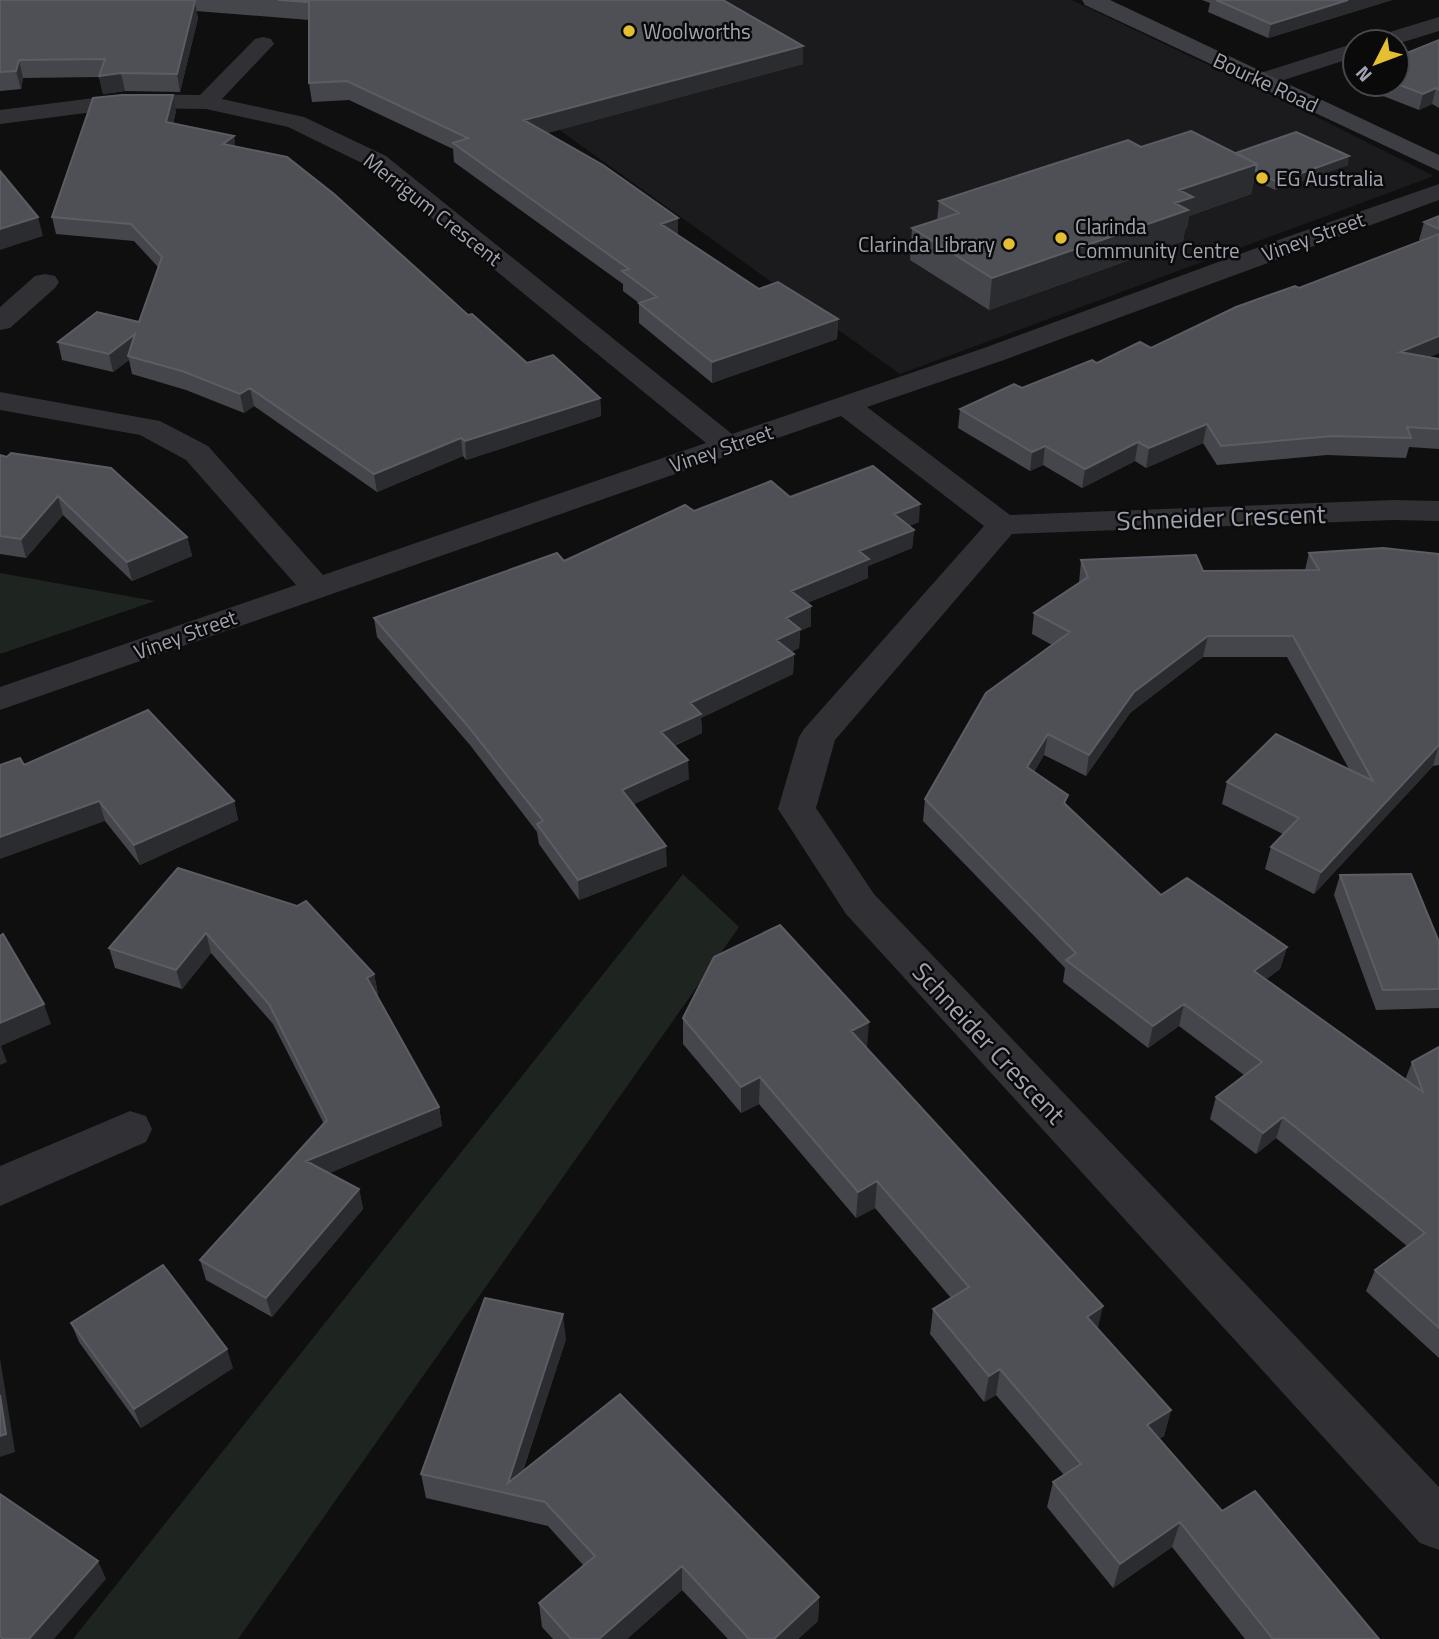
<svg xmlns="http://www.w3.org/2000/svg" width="1439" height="1639" font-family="'Titillium Web',sans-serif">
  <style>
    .built { fill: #1b1b1d }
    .green { fill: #1e241f }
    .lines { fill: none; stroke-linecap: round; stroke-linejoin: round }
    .street { fill: #303035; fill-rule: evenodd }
    .secondary { fill: #3e3f45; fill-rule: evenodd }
    .wall { fill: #45464b }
    .shaded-wall { fill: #2b2c2f }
    .building { fill: #4f5056; stroke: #5c5d64; stroke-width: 2 }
    .poi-dot { fill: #e4be33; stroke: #0a0a0b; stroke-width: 2.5 }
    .labels { text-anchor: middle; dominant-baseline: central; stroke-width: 5; stroke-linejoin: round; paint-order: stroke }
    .far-poi-label { font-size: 21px; fill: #a1a4b0; stroke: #0a0a0b; text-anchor: start }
    .far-street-label { font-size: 21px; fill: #a1a4b0; stroke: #0a0a0b }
    .street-label { font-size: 26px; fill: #a1a4b0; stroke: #0a0a0b }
  </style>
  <rect width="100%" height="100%" fill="#0f0f10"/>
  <path class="built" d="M378,0H1072L1301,109L1434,176L900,374Z"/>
  <path class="green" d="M0,573L155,601L0,654Z
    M683,874L739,927L238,1639H73Z"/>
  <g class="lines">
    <path class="street" d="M1439,17V31L1397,44V42H1370L1373,37Z
      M263,37L271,39L274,44L222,99L304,117L386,156L732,434L984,348L1281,239L1439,184V200L1004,360L867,407L1010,515L1394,500L1439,501V521L1394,520L1012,534L835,740L816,808L874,894L1439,1487V1550L1420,1543L846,914L778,809L799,737L804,729L984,526L841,416L0,710V687L296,585L186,460L140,435L0,410V392L160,421L208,446L323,575L706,443L368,166L288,127L206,109L125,108L0,124V110L125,94L200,95L255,39Z
      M1355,43V57L1262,87L1254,85L1250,80L1254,75Z
      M45,274L55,276L59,282L55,288L10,328L0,330V307L35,276Z
      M130,1111L146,1116L152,1129L146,1142L0,1206V1166Z"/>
    <path class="secondary" d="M1082,0H1110L1439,155V171L1085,5Z"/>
  </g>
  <path class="wall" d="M0,0H723L803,64L547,133L678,218V236L759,289L838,319L837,339L712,383L639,323V303L623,291V284L454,162L453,149L349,100L312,102L309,83V20L196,11L198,18L180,92L125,91L103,94L99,77L23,78L21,89L0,91Z
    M1202,0H1392L1268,38L1208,12L1210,3Z
    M1439,40V108L1432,104L1419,110L1360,87L1361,84H1397Z
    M176,111L173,124L234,136L235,146L468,315L527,363L600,398L601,416L466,460L463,456L377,492L254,406L244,413L186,390L132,374L129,360L113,372L62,360L58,342L139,322L158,267L134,241L56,234L52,217Z
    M1141,147L1236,153L1348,165L1275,190L1254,180L1251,194L1189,216L1187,228L1185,229L1183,241L989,310L910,260L912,228L937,220L939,201Z
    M1439,216V353L1429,357L1439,359V449L1409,447L1406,458L1327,455L1217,465L1203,443L1146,468L1135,461L1082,488L1043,465L1030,471L958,428L960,409L1097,363L1151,348L1299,288L1421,241L1419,240L1424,222Z
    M0,455L187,537L192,556L132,581L63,515L26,558L0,554Z
    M790,497L919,522L909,526L914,530L912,548L868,566V578L807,603L811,626L800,631L799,648L791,652L794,654L793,674L701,718L702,733L674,746L689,779L634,804L667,866L579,900L539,844L537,832L470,745L377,637L374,618L564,561L694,511Z
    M1309,553L1439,554V765L1433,766L1314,894L1265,869L1271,847L1283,834L1222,804L1227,782L1349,769L1287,657H1203L1130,713L1086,776L1044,755L1034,772L1067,805L1161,895L1287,947L1280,969L1266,979L1405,1080L1412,1062L1439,1047V1358L1366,1291L1375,1270L1407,1246L1276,1138L1256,1154L1210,1119L1216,1097L1244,1075L1179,1026L1148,1048L1063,982L1065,968L923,821L925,799L1052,645L1032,634L1034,613L1079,583L1081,560L1203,571L1305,570Z
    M24,765L234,801L238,820L140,865L105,821Z
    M178,868L374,974L378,994L376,995L439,1107L442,1126L329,1173L359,1189L363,1209L272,1317L206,1280L200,1260L324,1124L273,1024L211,953L182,989L115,968L109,948Z
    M1340,875L1439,942V1008L1376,1010L1334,895Z
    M683,1018L867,1049L1098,1329L1171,1410L1164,1436L1159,1439L1222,1511L1379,1639H1245L1172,1547L1113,1588L1047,1507L1053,1482L1064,1475L996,1395L984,1402L930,1334L933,1309L951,1298L875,1208L856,1218L759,1104L741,1113L683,1044Z
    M71,1323L233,1368L141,1428L79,1342Z
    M566,1339L523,1471L819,1597L818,1621L798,1639H728L682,1590L627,1639H553L542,1627L539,1603L584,1566L548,1526L426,1498L421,1474Z"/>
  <path class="shaded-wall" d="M1348,0H1392L1268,38L1271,24Z
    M195,1L198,18L180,92L177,74Z
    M803,46V64L526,139L524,120Z
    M19,60L23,78L21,89L16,71Z
    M121,73L125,91L103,94L99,76Z
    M1436,88L1432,104L1419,110L1423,94Z
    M173,95L176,111L169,138L166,122Z
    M234,136L236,153L223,144Z
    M1349,156L1348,165L1275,190L1277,182Z
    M1257,164L1251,194L1189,216L1187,228L1185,229L1183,241L989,310L992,278L1179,190Z
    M38,217L43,236L0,250V229Z
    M678,218V238L661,224Z
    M838,319L837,339L712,383V362Z
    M135,334L128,356L129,360L113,372L109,354Z
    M1439,336V353L1395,371L1400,352Z
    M250,388L254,406L244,413L240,394Z
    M600,398L601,416L466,460L465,441Z
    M1207,424L1203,443L1146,468L1149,448Z
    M461,438L463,456L377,492L374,474Z
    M1138,442L1135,461L1082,488L1085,469Z
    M1045,446L1043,465L1030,471L1032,452Z
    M58,496L63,515L26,558L21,539Z
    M920,504L919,522L892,533L894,514Z
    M914,530L912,548L868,566V578L790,610L791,591L859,551Z
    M187,537L192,556L132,581L127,562Z
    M811,606V626L800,631L799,648L775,660L776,640L786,618Z
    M1208,636L1203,657L1130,713L1086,776L1089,755L1134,692Z
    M794,654L793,674L701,718L702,733L661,751V732L690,703Z
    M1048,734L1044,755L1024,788L1027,767Z
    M1439,745L1433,766L1314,894L1321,872Z
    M688,760L689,779L623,809L622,790Z
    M99,801L105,821L0,859V837Z
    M234,801L238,820L140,865L134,845Z
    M666,846L667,866L579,900L578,880Z
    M206,933L211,953L182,989L176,970Z
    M1287,947L1280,969L1249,992L1254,971Z
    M374,974L378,994L370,998L367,978Z
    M44,1004L51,1024L1,1046L7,1062L0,1065V1023Z
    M1184,1004L1179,1026L1148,1048L1153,1026Z
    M869,1022L867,1049L851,1031Z
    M760,1077L759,1104L741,1113V1087Z
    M439,1107L442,1126L311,1181L306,1161Z
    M1283,1117L1276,1138L1256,1154L1263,1133Z
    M877,1181L875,1208L856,1218L858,1192Z
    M359,1189L363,1209L272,1317L266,1298Z
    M1103,1306L1097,1332L1087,1317Z
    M563,1314L566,1339L515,1495L508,1483Z
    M227,1349L233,1368L141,1428L134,1409Z
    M0,1358L15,1452L0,1457Z
    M1000,1369L996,1395L984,1402L989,1376Z
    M1171,1410L1164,1436L1140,1451L1147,1425Z
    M1180,1522L1172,1547L1113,1588L1120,1564Z
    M98,1561L106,1579L54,1639H29Z
    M682,1566V1590L627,1639H599Z
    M819,1597L818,1621L798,1639H774Z"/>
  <path class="building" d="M0,0H194L195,1L177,74L121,73L99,76L105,59L19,60L16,71L0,72Z
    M278,0H723L803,46L524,120L603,165L678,218L661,224L759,289L778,282L838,319L712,362L639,303L657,297L622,271L629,269L453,143L468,138L347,81L309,83V2Z
    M1216,0H1348L1271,24Z
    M1439,40V90L1436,88L1423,94L1397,84V57Z
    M122,95H173L166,122L234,136L223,144L287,157L334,194L468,315L472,314L527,363L553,355L600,398L465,441L461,438L374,474L250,388L240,394L182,371L128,356L135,334L109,354L58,342L97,312L139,322L162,257L131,224L52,217L93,98Z
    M1191,131L1257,164L1179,190L1193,197L1175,203L1188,210L992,278L912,228L959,213L939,201L1128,140L1141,147Z
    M1296,132L1349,156L1277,182L1256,171L1257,164L1236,153Z
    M0,171L38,217L0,229Z
    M1439,216V229L1424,222Z
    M1439,234V336L1400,352L1439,359V429L1407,427L1411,438L1332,436L1221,446L1207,424L1149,448L1138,442L1085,469L1045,446L1032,452L960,409L1014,384L1022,388L1092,360L1097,363L1140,342L1151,348L1236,307L1295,286L1299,288Z
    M11,453L111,468L187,537L127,562L58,496L21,539L0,536V455L7,457Z
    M873,466L920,504L894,514L914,530L859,551L869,559L791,591L811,606L786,618L800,629L776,640L794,654L690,703L701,714L661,732L688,760L622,790L666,846L578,880L537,824L543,821L467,725L374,618L557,553L564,561L685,505L694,511L771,481L790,497Z
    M1383,548L1439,554V745L1321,872L1271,847L1299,818L1227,782L1276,734L1373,781L1293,636H1208L1134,692L1089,755L1048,734L1027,767L1068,795L1064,803L1161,895L1187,878L1287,947L1254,971L1423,1092L1412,1062L1439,1047V1328L1375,1270L1425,1233L1283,1117L1263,1133L1216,1097L1262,1062L1184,1004L1153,1026L1066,960L1076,953L925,799L986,693L1070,632L1034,613L1088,577L1081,560L1196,555L1203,571L1319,570L1309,553Z
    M148,710L234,801L134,845L99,801L0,837V765L20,758L24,765Z
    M178,868L297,906L306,901L374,974L367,978L439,1107L306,1161L359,1189L266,1298L200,1260L327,1120L269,1004L206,933L176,970L109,948Z
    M1411,874L1439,942V989L1383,990L1340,875Z
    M780,925L869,1022L851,1031L1103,1306L1087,1317L1171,1410L1147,1425L1222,1511L1255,1491L1379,1639H1273L1180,1522L1120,1564L1053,1482L1081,1464L1000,1369L989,1376L933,1309L969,1287L877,1181L858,1192L760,1077L741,1087L683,1018L714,957Z
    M3,934L44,1004L0,1023V936Z
    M163,1265L227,1349L134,1409L71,1323Z
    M485,1298L563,1314L508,1483L620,1394L819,1597L774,1639H749L682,1566L599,1639H571L539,1603L595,1556L545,1502L421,1474Z
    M0,1395L6,1434L0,1436Z
    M0,1494L98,1561L29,1639H3L0,1637Z"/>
  <g class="poi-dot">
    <circle cx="629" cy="31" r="7"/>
    <circle cx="1262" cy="178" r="7"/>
    <circle cx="1061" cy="238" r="7"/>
    <circle cx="1009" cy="244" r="7"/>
  </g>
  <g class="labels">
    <g class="far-poi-label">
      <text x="643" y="31">Woolworths</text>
      <text x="1276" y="178">EG Australia</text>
      <text x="1075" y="226">Clarinda<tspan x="1075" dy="24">Community Centre</tspan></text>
      <text x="995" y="244" text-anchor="end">Clarinda Library</text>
    </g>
    <g class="far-street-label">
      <text transform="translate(1266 82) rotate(25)">Bourke Road</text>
      <text transform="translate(433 209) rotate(38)">Merrigum Crescent</text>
      <text transform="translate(1313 236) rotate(-20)">Viney Street</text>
      <text transform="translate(721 448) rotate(-19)">Viney Street</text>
      <text transform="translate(185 634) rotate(-20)">Viney Street</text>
    </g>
    <g class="street-label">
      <text transform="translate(1221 517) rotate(-2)">Schneider Crescent</text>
      <text transform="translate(989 1043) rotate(47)">Schneider Crescent</text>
    </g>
  </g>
  <g transform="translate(1376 63) rotate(228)"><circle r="33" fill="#0a0a0b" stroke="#46484d" stroke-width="2"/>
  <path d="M0-5L12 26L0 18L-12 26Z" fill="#e4be33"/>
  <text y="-10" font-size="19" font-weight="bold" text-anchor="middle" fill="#a1a4b0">N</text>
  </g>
</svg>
